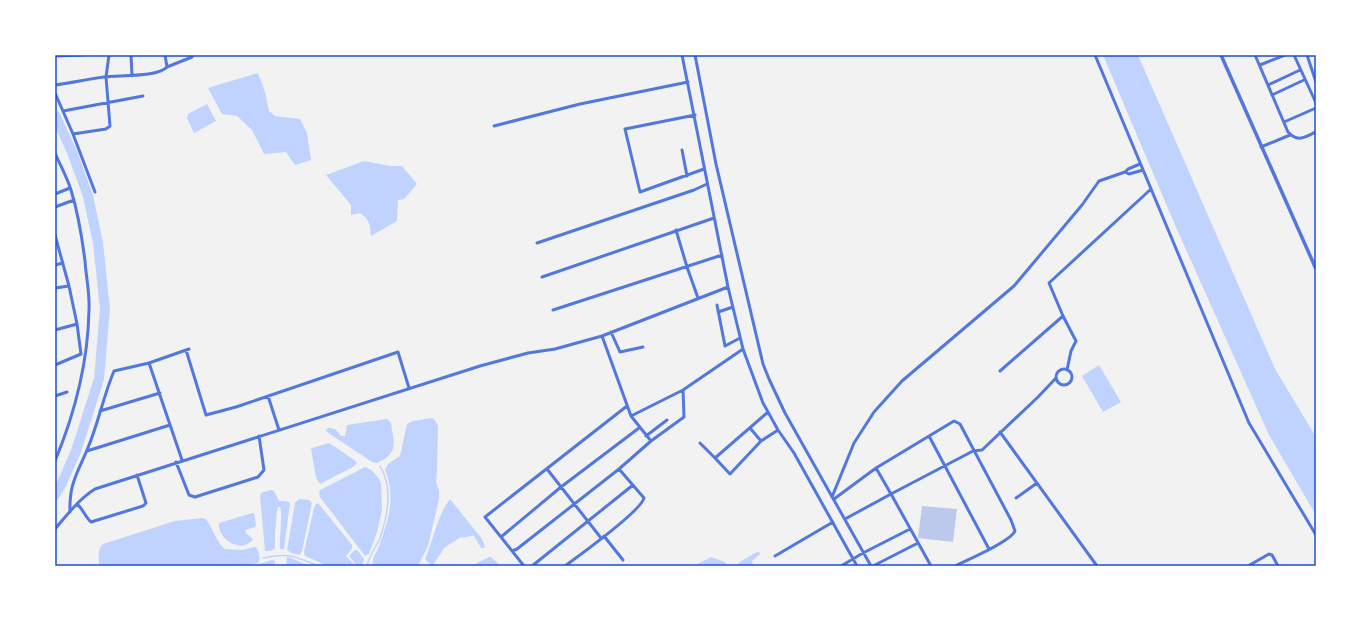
<svg xmlns="http://www.w3.org/2000/svg" width="1371" height="621" font-family="Inter,sans-serif">
  <style>
    .water { fill: #bfd3fe }
    .lines { fill: none; stroke-linecap: round; stroke-linejoin: round }
    .stream { stroke: #bfd3fe; stroke-width: 1.5 }
    .river { stroke: #bfd3fe; stroke-width: 10 }
    .building { fill: #bdc9ec }
    .minor { stroke: #5277de; stroke-width: 3 }
    .tertiary { stroke: #5277de; stroke-width: 3.5 }
    .neatline { fill: none; stroke: #1d4ed8; stroke-width: 1.5 }
  </style>
  <rect width="100%" height="100%" fill="#f2f2f2"/>
  <path class="water" d="M1103,55H1138L1275,369L1316,437V515L1269,435L1175,225Z
    M258,73L265,92L269,111L275,116L300,119L307,133L311,160L295,165L286,152L264,154L252,130L237,116L222,114L208,88Z
    M207,104L216,121L194,133L187,118L188,114Z
    M364,161L390,166H402L417,184L404,199L398,200L397,221L371,236C370,224 370,220 360,213L351,215V205L326,175Z
    M1099,365L1121,402L1103,412L1082,376Z
    M432,418L435,420L438,426L437,471L436,482L439,491V499L428,546L418,566H373C371,559 377,552 379,546C389,518 396,498 385,469L388,464L400,456L407,424L413,421Z
    M387,419L391,423C394,443 399,453 377,463L372,462L327,432L326,430L328,428C335,428 337,430 341,436H345L347,425Z
    M329,443L356,461L357,463L353,467L320,484L316,478L311,449L312,448Z
    M365,467C372,469 378,476 381,483L382,510L377,532L369,554L365,556L320,497L319,493L320,490Z
    M271,490L274,491L279,501H286L290,503L284,549H280C279,539 283,513 280,507H278L277,511L275,533V548C273,551 269,551 265,551L260,496L261,493Z
    M299,499L309,500L312,503L302,551L300,555L291,553L287,550L295,503Z
    M450,499L482,539L485,546L484,548H481L474,536C469,535 466,539 461,537L444,548L433,565H431L425,559C433,541 438,514 450,499Z
    M318,503L352,545V549L346,556L356,566H328L305,556L304,552L314,508L316,504Z
    M252,513H254L256,525L255,527L245,530L247,534L253,539C242,555 217,539 219,523Z
    M202,518L206,519C212,527 218,545 225,549C231,549 237,550 243,550C248,549 251,547 256,547C259,551 261,558 258,563L243,566H99C99,558 97,550 103,544L175,521Z
    M355,550H357L364,559L362,566H357L350,557V555Z
    M757,552H759L760,554L752,561L753,566H735L743,560Z
    M287,557H289L309,566H286Z
    M489,557H491L501,566H471Z
    M711,557L725,562L727,566H694Z
    M272,560L275,561V566H252Z"/>
  <g class="lines">
    <path class="stream" d="M263,558C289,552 295,557 319,566
      M367,566C369,556 376,547 380,538C388,515 393,487 380,466"/>
    <path class="river" d="M55,115L72,152L88,196L98,243L105,309L99,379L76,451L62,483L55,495"/>
  </g>
  <path class="building" d="M922,506L957,509L953,542L918,538Z"/>
  <g class="lines">
    <path class="minor" d="M131,55L132,76
      M682,55L728,287L743,349L763,403L778,430L794,453L857,566
      M695,55L716,164L763,364L769,379L785,413L871,566
      M1095,55L1249,423L1316,535
      M1255,55L1288,132C1298,143 1304,137 1316,132
      M1294,55L1316,103
      M1307,55L1316,82
      M55,56L82,55
      M1260,65L1285,55
      M167,67L192,57
      M55,85C71,83 88,79 104,77C118,75 159,77 167,67L165,55
      M1268,85L1300,70
      M55,93L73,134L95,192
      M1272,95L1304,80
      M63,111L143,96
      M695,115L625,129L640,192L704,169
      M1284,122L1316,108
      M494,126L580,104L688,82
      M73,134L106,129L110,126L106,77L109,55
      M1261,147L1290,135
      M682,150L687,176
      M55,153C60,165 67,177 71,190C78,213 82,237 85,261C86,277 90,294 89,310C88,362 75,413 55,461
      M1125,172L1129,174L1143,170
      M55,194L70,188
      M55,207L74,200
      M676,230L687,267L698,298
      M55,235L69,286
      M537,243L694,190L707,184
      M55,265L63,263
      M542,277L714,218
      M55,288L69,286L77,324L81,354
      M717,305L725,346L740,338
      M553,310L722,255
      M718,312L733,307
      M55,330L77,324
      M611,332L620,352L643,347
      M602,336L631,416L651,441
      M186,350L206,415L236,407L398,352L409,388
      M149,363L182,460
      M55,365L81,354
      M1056 377a8 8 0 1 1 16 0a8 8 0 1 1-16 0Z
      M1067,370L1071,351L1076,341L1063,316L1049,283L1151,189
      M1000,371L1063,316
      M55,396L67,392
      M268,396L279,430
      M100,411L160,393
      M631,416L683,390
      M750,428L761,441
      M1000,432L1097,566
      M646,436L667,420
      M929,436L989,549
      M700,443L715,458L768,412
      M87,451L170,425
      M715,458L730,474L761,441L778,430
      M176,462L189,495L195,497L258,477L264,470L259,436
      M547,469L601,538
      M832,497L854,443L874,412L902,381L1014,286L1082,205L1099,181L1125,172L1128,169L1140,164
      M1016,498L1037,483
      M834,499L876,468L954,421L960,424L1011,520L1015,531C1010,542 967,560 955,566
      M77,504C83,509 86,518 91,522L143,506L146,503L137,475
      M70,512C69,484 77,474 87,450C98,425 103,397 114,371L149,363L189,349
      M845,519L891,494L876,468
      M55,529C67,515 79,499 95,489L480,366L528,353L555,349L602,336L728,287
      M604,536L623,560
      M501,537L561,487L639,428
      M512,551L517,549L619,469L651,441L684,417L683,390L743,349
      M775,556L833,522
      M524,566L485,517L627,406
      M532,566L633,485
      M565,566C580,555 641,511 644,498L619,469
      M841,566L863,553L910,529
      M873,566L918,543
      M931,566L891,494L973,451L982,450L1038,397L1056,378
      M1248,566L1269,554L1272,555L1278,566"/>
    <path class="tertiary" d="M1221,55L1316,269"/>
  </g>
  <rect width="1371" height="621" fill="none" stroke="#ffffff" stroke-width="112"/>
  <rect x="56" y="56" width="1259" height="509" class="neatline"/>
</svg>
